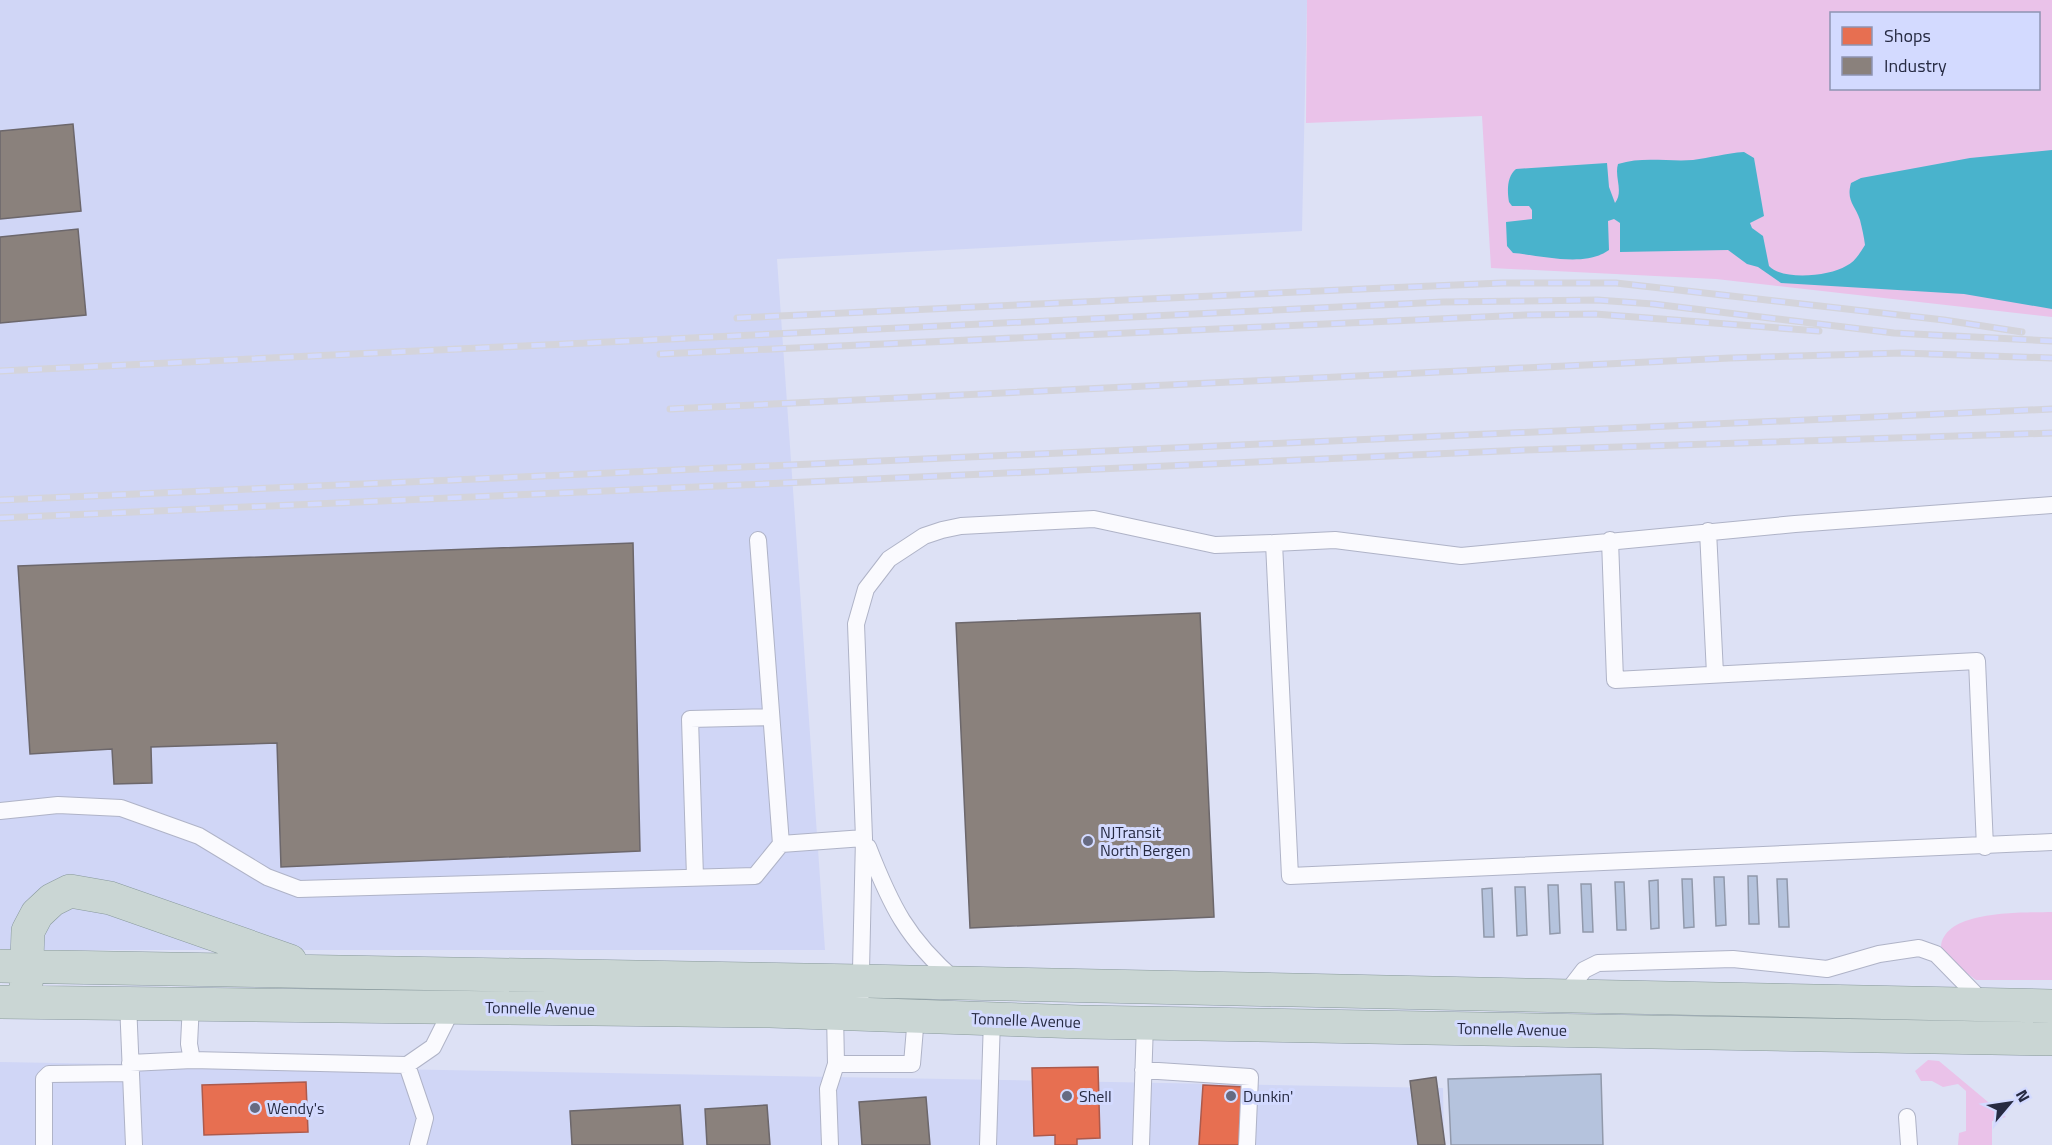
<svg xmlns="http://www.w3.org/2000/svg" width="2052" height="1145" font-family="'Titillium Web',sans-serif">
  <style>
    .built { fill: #d0d6f6 }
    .green { fill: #eac2e9; fill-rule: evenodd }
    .water { fill: #49b3cc }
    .shops { fill: #e76f51; stroke: #ad5a4c; stroke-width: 1.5 }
    .industry { fill: #8a817c; stroke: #6c676b; stroke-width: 1.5 }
    .building { fill: #b5c3dd; stroke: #9199ab; stroke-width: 1.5 }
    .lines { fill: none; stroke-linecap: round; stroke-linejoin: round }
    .service-casing { stroke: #afb3c7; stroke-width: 18 }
    .trunk-casing { stroke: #88999c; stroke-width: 34 }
    .service { stroke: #fafafe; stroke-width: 16 }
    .trunk { stroke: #cad6d4; stroke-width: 33 }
    .rail-casing { stroke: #d4d4db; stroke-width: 7 }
    .rail { stroke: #d3daff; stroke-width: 4.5; stroke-dasharray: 14; stroke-linecap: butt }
    .poi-dot { fill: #666a81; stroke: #d3daff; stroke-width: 2 }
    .labels { text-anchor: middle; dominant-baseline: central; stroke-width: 6; stroke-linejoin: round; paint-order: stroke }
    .poi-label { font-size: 16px; fill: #262a42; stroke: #d3daff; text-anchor: start }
    .street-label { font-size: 16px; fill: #262a42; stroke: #d3daff }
  </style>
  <rect width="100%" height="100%" fill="#dde1f5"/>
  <path class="built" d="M0,0H1307L1302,231L777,259L825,950H0Z
    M0,1062L1443,1088L1444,1145H0Z"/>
  <path class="green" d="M1307,0H2052V317L1716,279L1491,268L1482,116L1306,123ZM1832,14H2038V88H1832Z
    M2052,912V980H1976L1960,968L1941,947C1944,909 2025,913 2052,912Z
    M1928,1060L1939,1061L2006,1117L1992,1121V1145H1958L1959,1133L1966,1131V1091L1958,1084L1943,1087L1932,1081H1921L1915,1071Z"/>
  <path class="water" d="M2052,150V309L1964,294L1781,283L1758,267L1747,264L1728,250L1620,252V223L1614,219L1608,221L1609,250C1584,268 1541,255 1513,253L1507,246L1506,222L1532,219V210L1529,206H1512L1509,202C1507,191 1507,176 1516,169L1607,163L1609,187L1615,203C1624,191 1614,177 1618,164C1643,156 1668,162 1693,160C1710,158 1726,153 1744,152L1754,158L1764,216L1750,223L1752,228L1763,236L1769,266C1783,281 1830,276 1846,266C1855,262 1860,253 1865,245C1864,237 1862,228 1860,220C1855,205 1846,201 1851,183L1861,178L1970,158Z"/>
  <path class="shops" d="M1098,1067L1100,1138L1077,1139V1145H1055V1135L1034,1136L1032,1068Z
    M306,1082L308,1132L204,1135L202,1085Z
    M1203,1085L1245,1087L1242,1145H1199Z"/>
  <path class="industry" d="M73,124L81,211L0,219V131Z
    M78,229L86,315L0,323V237Z
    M633,543L640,851L281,867L277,743L151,747L152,783L114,784L112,749L30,754L18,566Z
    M1200,613L1214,917L970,928L956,623Z
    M1436,1077L1445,1145H1418L1410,1081Z
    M926,1097L930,1145H862L859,1102Z
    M680,1105L683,1145H572L570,1111Z
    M767,1105L770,1145H707L705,1109Z"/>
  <path class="building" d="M1748,876H1757L1759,924H1749Z
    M1714,877H1724L1726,925L1716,926Z
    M1682,879H1692L1694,927L1684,928Z
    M1777,879H1787L1789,927H1779Z
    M1658,880L1659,928L1651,929L1649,881Z
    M1615,882H1624L1626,930H1617Z
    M1581,884H1591L1593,932H1583Z
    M1548,885H1558L1560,933L1550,934Z
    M1515,887H1525L1527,935L1517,936Z
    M1492,888L1494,937H1484L1482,889Z
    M1601,1074L1603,1145H1451L1448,1079Z"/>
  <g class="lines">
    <defs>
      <path id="service" d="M1708,531L1715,674
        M1610,540L1615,680L1977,661L1985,847
        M1274,543L1335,540L1461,556L1795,524L2052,505
        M0,811L58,805L121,808L199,836L267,877L299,889L755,876L781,844L758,540
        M781,844L864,838
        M868,847C891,906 907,939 956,981
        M695,877L690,719L771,717
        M1564,996L1584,970L1598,963L1733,959L1827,969L1879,954L1919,948L1936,954L1986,1005
        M128,1003L134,1145
        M191,1004L189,1044L192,1060L407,1065L425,1118L418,1145
        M860,1014L864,838L856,624L866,589L889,559L924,536L942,530L961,526L1094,519L1215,545L1274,543L1290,876L2052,842
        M130,1063L192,1060
        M836,1064H912L916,1016
        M407,1065L433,1047L453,1007
        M1143,1070L1250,1077L1247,1145
        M1907,1117L1909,1145
        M44,1145V1079L49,1074L130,1073
        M830,1145L828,1089L836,1064L835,1013
        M988,1145L992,1019
        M1141,1145L1145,1023"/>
      <path id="trunk" d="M0,966L861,981L2052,1006
        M26,987L28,931L37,914L52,900L70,891L110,898L290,961
        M0,1002L770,1011L1081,1022L2052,1039"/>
    </defs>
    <use href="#service" class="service-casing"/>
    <use href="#trunk" class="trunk-casing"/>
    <use href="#service" class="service"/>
    <use href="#trunk" class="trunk"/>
    <defs>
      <path id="rail" d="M737,318L1362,289L1502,283H1616L1944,320L2022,332
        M660,354L1526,315L1595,314L1819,331
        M0,371L1443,302L1597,300L1653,304L1894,333L2052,341
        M670,409L1730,358L1902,353L2052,358
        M0,500L2052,409
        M0,518L1525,450L2052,433"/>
    </defs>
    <use href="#rail" class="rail-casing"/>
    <use href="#rail" class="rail"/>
  </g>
  <g class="poi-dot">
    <circle cx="1088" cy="841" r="6"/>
    <circle cx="1067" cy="1096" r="6"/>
    <circle cx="1231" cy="1096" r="6"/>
    <circle cx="255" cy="1108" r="6"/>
  </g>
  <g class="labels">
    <g class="poi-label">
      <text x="1100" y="832">NJTransit<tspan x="1100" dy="18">North Bergen</tspan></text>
      <text x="1079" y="1096">Shell</text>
      <text x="1243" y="1096">Dunkin'</text>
      <text x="267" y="1108">Wendy's</text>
    </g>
    <g class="street-label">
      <text transform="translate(540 1008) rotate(1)">Tonnelle Avenue</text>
      <text transform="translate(1026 1020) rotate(2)">Tonnelle Avenue</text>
      <text transform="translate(1512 1029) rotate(1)">Tonnelle Avenue</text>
    </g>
  </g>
  <rect x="1830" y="12" width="210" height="78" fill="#d3daff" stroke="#8e94b3" stroke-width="1.5"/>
  <rect x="1842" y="27" width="30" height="18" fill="#e76f51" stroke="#8e94b3" stroke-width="1.5"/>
  <text x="1884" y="42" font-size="18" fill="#262a42">Shops</text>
  <rect x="1842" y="57" width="30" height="18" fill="#8a817c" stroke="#8e94b3" stroke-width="1.5"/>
  <text x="1884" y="72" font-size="18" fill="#262a42">Industry</text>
  <g transform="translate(2010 1103) rotate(61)" stroke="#d3daff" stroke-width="4.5" paint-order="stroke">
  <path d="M0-4.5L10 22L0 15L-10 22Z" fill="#262a42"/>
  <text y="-9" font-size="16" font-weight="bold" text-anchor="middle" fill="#262a42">N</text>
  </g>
</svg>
